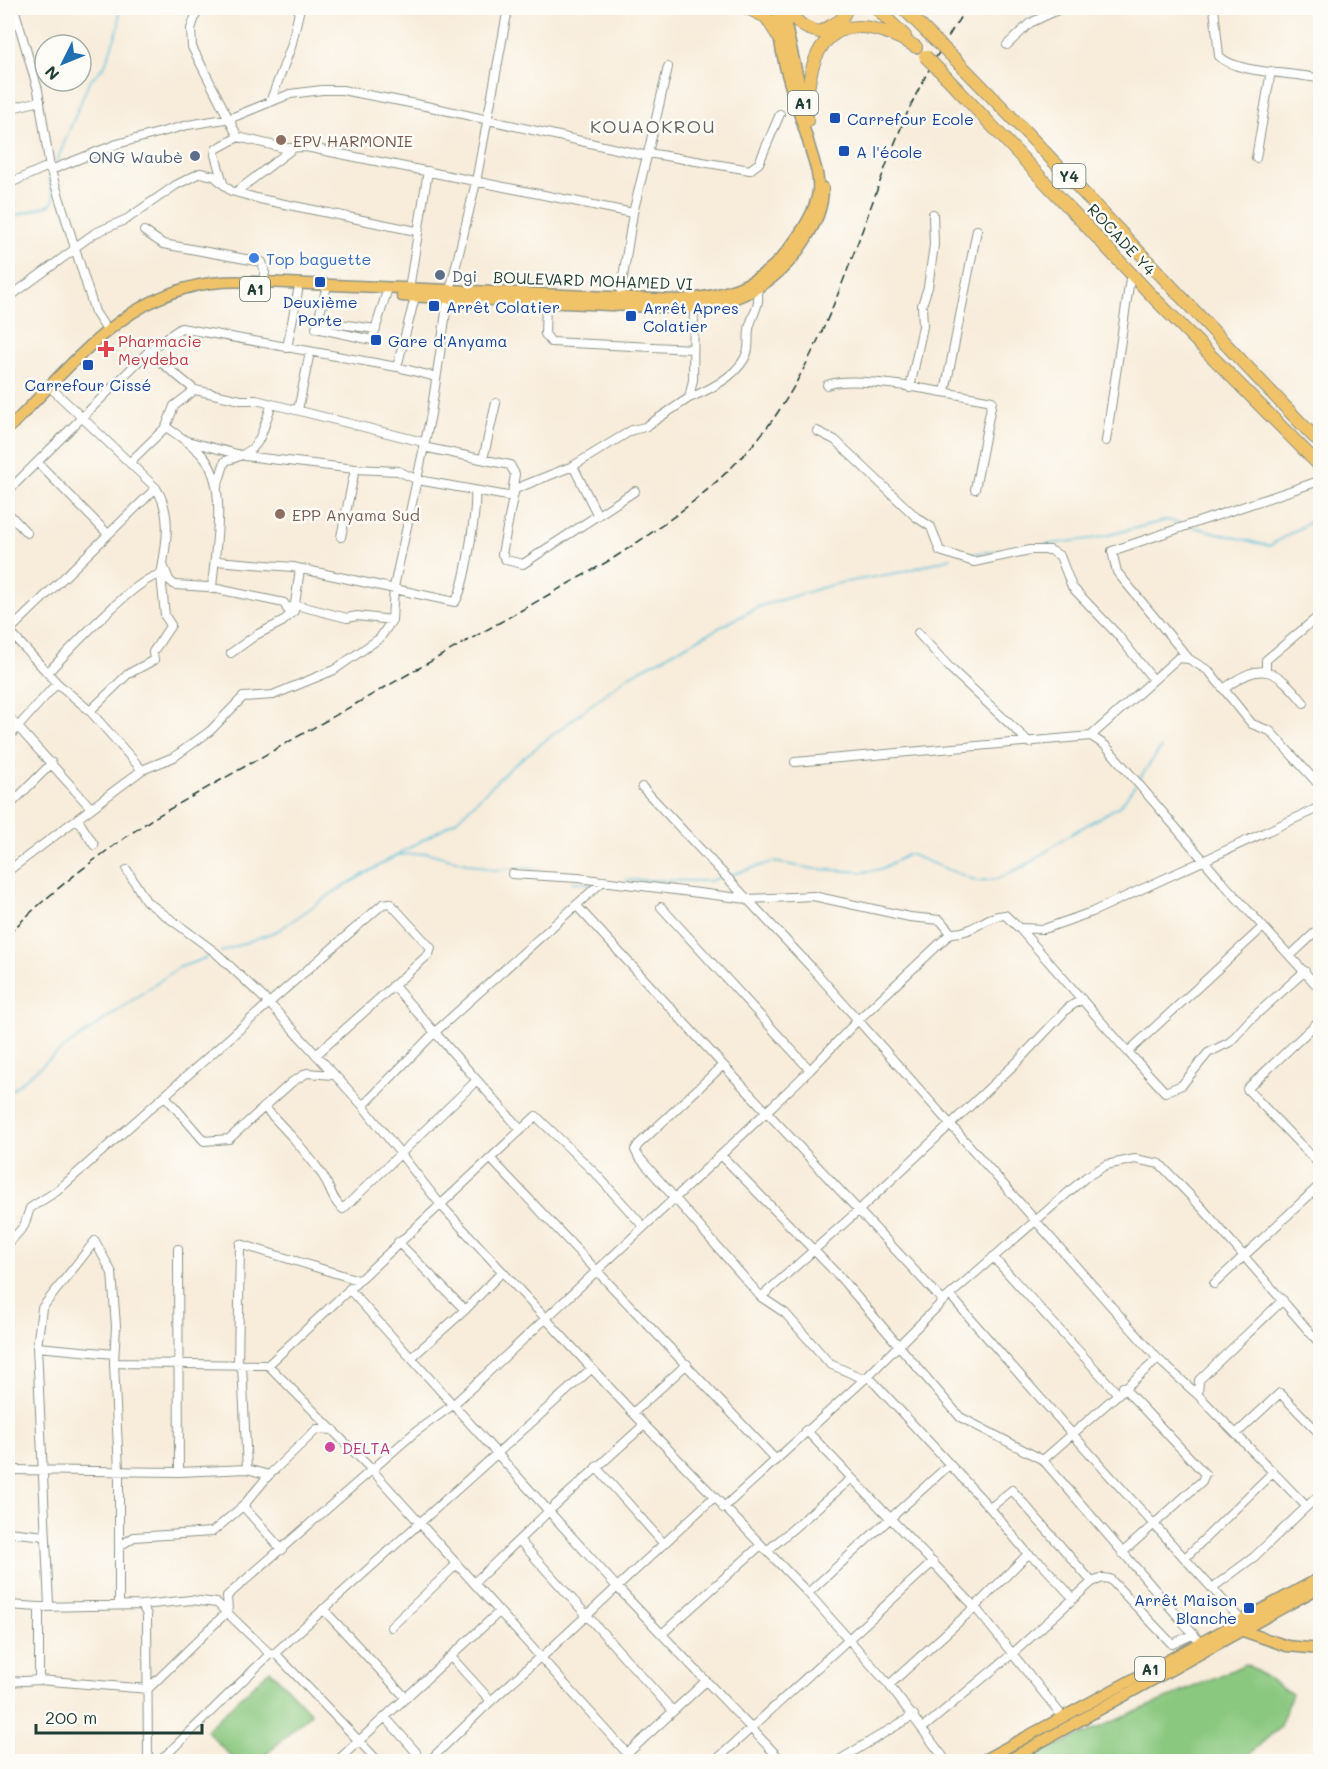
<svg xmlns="http://www.w3.org/2000/svg" width="1328" height="1769" font-family="Mali,sans-serif">
  <style>
    .green { fill: #8ac87f; stroke: #54825a; stroke-width: 1.5 }
    .lines { fill: none; stroke-linecap: round; stroke-linejoin: round }
    .stream { stroke: #5bbfda; stroke-width: 1.5 }
    .minor-casing { stroke: #8c9487; stroke-width: 10 }
    .major-casing { stroke: #8c9487; stroke-width: 13 }
    .highway-casing { stroke: #8c9487; stroke-width: 14 }
    .minor { stroke: #fff; stroke-width: 8 }
    .major { stroke: #f1c369; stroke-width: 10 }
    .highway { stroke: #f1c369; stroke-width: 12 }
    .rail { stroke: #1f3d34; stroke-width: 1.5; stroke-dasharray: 9 4.5; stroke-linecap: butt }
    .highway-bridge-casing { stroke: #8c9487; stroke-width: 14; stroke-linecap: butt }
    .highway-bridge { stroke: #f1c369; stroke-width: 12 }
    .transit-dot { fill: #1a4fb4; stroke: #fdfcf7; stroke-width: 2 }
    .education-dot { fill: #8d6e63; stroke: #fdfcf7; stroke-width: 2 }
    .service-dot { fill: #5c6f8a; stroke: #fdfcf7; stroke-width: 2 }
    .shop-dot { fill: #3f7fe0; stroke: #fdfcf7; stroke-width: 2 }
    .health-dot { fill: #e0444e; stroke: #fdfcf7; stroke-width: 2 }
    .hotel-dot { fill: #d1479c; stroke: #fdfcf7; stroke-width: 2 }
    .labels { text-anchor: middle; dominant-baseline: central; stroke-width: 5; stroke-linejoin: round; paint-order: stroke }
    .shield { fill: #fdfcf7; stroke: #62766e; stroke-width: 1.5 }
    .shield-label { font-size: 15px; font-weight: bold; fill: #1f3d34 }
    .transit-label { font-size: 16px; fill: #164399; stroke: #fdfcf7; text-anchor: start }
    .education-label { font-size: 16px; fill: #785e54; stroke: #fdfcf7; text-anchor: start }
    .service-label { font-size: 16px; fill: #4e5e75; stroke: #fdfcf7; text-anchor: end }
    .street-label { font-size: 16px; fill: #1f3d34; stroke: #fdfcf7 }
    .shop-label { font-size: 16px; fill: #366cbe; stroke: #fdfcf7; text-anchor: start }
    .health-label { font-size: 16px; fill: #be3a42; stroke: #fdfcf7; text-anchor: start }
    .hotel-label { font-size: 16px; fill: #b23c85; stroke: #fdfcf7; text-anchor: start }
    .neighbourhood-label { font-size: 18px; letter-spacing: 1.5px; fill: #656565; stroke: #fdfcf7 }
  </style>
  <rect width="100%" height="100%" fill="#fdfcf7"/>
  <filter id="ink" filterUnits="userSpaceOnUse"><feTurbulence type="fractalNoise" baseFrequency=".0167" numOctaves="2"/><feDisplacementMap in="SourceGraphic" scale="12" xChannelSelector="R" yChannelSelector="G"/><feConvolveMatrix kernelMatrix="1 2 1 2 8 2 1 2 1" color-interpolation-filters="sRGB"/></filter>
  <filter id="wash" filterUnits="userSpaceOnUse"><feTurbulence type="fractalNoise" baseFrequency=".008" numOctaves="4" result="noise"/><feDisplacementMap in="SourceGraphic" scale="24" xChannelSelector="R" yChannelSelector="G"/><feGaussianBlur stdDeviation="1.35" result="paint"/><feColorMatrix in="noise" values="0 0 0 0 0 0 0 0 0 0 0 0 0 0 0 0 0 1.4 0 .05"/><feComposite in="paint" operator="in"/></filter>
  <g filter="url(#wash)">
    <rect width="100%" height="100%" fill="#f8ecda"/>
    <path class="green" d="M1246,1664L1292,1694L1279,1728L1241,1761H1022Z
      M270,1670L311,1713L259,1761H235L206,1730Z"/>
    <g class="lines">
      <path class="stream" d="M56,163L89,82L105,65L119,26V8
        M8,218L50,205L54,200L49,179
        M1194,527L1269,546L1320,516
        M964,555L1097,538L1167,520L1180,523
        M1139,779L1161,748
        M399,855L428,853L494,870L528,868L539,872
        M730,875L773,862L815,869L864,872L881,869L909,854L977,881L997,879L1030,863L1066,837L1121,805L1135,785
        M626,880L709,881L722,877
        M572,882L591,883
        M221,952L279,930L334,892L457,820L510,768L627,677L760,606L835,584L902,572L951,558
        M8,1093L56,1054L178,968L214,955"/>
    </g>
  </g>
  <g filter="url(#ink)">
    <g class="lines">
      <defs>
        <path id="minor" d="M14,8L38,90L50,168L95,312L107,330
          M198,8L191,29L192,47L238,137L284,148L306,147L633,213
          M1214,8L1219,56C1236,74 1295,72 1320,79
          M1007,45L1030,23L1062,8
          M270,102L291,47L300,8
          M8,109L40,101
          M648,153L668,67
          M1256,158L1271,71
          M223,183L215,155L216,149L238,137
          M8,184L44,168H56L117,144L188,125L231,118L290,94L322,90H342L431,107L647,156L648,153L750,170L759,163L780,114
          M236,192L296,146
          M144,231L163,244L262,262L265,273L263,282
          M74,248L95,233L127,219L176,185L200,173L214,176L231,191L260,199L416,231
          M327,286L316,328L372,340L388,288
          M409,289L428,171
          M620,297L633,213L647,156
          M8,298L75,249
          M546,303L545,334L551,342L693,349
          M318,321L376,329
          M287,348L298,291
          M148,352L195,390L241,400H256L423,442
          M397,367L415,297
          M827,385C854,373 958,395 992,401L975,489
          M910,388L923,326L922,305L928,287L934,245L933,214
          M945,392L977,230
          M689,398C709,390 739,375 747,353C750,344 747,334 750,325C754,311 761,304 757,289
          M298,410L310,352
          M166,427C180,437 196,446 206,460C228,491 214,553 212,589
          M817,431L835,440L916,517L931,527L940,551L974,562L1030,550H1050L1060,556L1072,587L1117,634L1152,678
          M187,441L245,456L355,469L398,471L418,480L513,497L515,489L573,466L632,430L645,427L689,398L693,380L694,304
          M1106,441L1131,272
          M423,447L510,465L515,474L512,493
          M483,459L496,403
          M37,462L108,534
          M130,462L166,427L174,406L195,390
          M573,466L597,514
          M217,487L225,461C263,451 259,438 272,404
          M8,491L153,347L181,328L397,367L436,377
          M513,497L502,554L506,560L523,564L635,491
          M8,513L27,533
          M341,537L355,469
          M216,561L293,567L455,602C465,590 477,508 475,491
          M164,567L169,580L175,585L208,587L284,603L287,609L296,605L347,618L357,616L392,620
          M8,630L57,683L90,711L142,770
          M9,631L156,488
          M918,633L950,668L1030,743
          M231,653L256,635L282,622L294,611L300,569
          M1189,659L1117,572L1112,551L1319,481
          M49,671C67,653 140,573 161,575C166,546 173,514 156,488L50,387
          M1266,671V660L1320,615
          M1224,689C1261,660 1276,668 1304,703
          M90,711L128,674L154,660L153,652L171,625L165,616L161,575
          M8,716L91,808
          M1091,736L1178,658L1189,659L1209,671L1252,724L1270,731L1320,786
          M8,738L57,683
          M795,762L1091,736L1106,746L1224,884L1320,989
          M642,787L811,967L1158,1359L1198,1395L1306,1506
          M8,807L52,763
          M78,820L94,845
          M8,871L142,770L174,757L210,731L243,697L273,695L334,670L380,638L392,620L394,587L431,414L448,299L476,182L508,8
          M512,874L578,878L747,899L813,896L910,917L940,920L951,933
          M576,905L723,1065
          M661,907L810,1070
          M1019,928L1128,1052L1263,927
          M1290,956L1320,928
          M393,985L521,1130
          M1320,1020L1247,1089L1320,1165
          M1128,1052L1165,1092L1182,1085L1208,1053L1230,1042L1250,1020L1305,971
          M316,1055L429,954L431,948L390,903L383,904L269,1003L363,1106L440,1204L633,1413L808,1593L889,1685L947,1762
          M166,1097L204,1141L229,1139L292,1082L307,1073L333,1075
          M363,1106L434,1033L603,881
          M264,1107C285,1129 304,1149 321,1173C330,1185 331,1200 343,1209L476,1081
          M721,1155L839,1276L960,1417L1043,1460L1201,1643
          M491,1159L775,1459
          M398,1242L465,1310
          M8,1244L24,1226L30,1208L57,1191L269,1003L215,952L146,901L127,870
          M178,1249L179,1472
          M993,1257L1117,1393
          M1214,1284L1320,1185
          M349,1289L617,1587L783,1762
          M950,1295C1045,1405 1143,1513 1242,1621
          M761,1297L858,1211L1017,1062L1068,1008L1082,999
          M37,1347L114,1354
          M412,1357L465,1310L502,1272
          M114,1363L268,1365L372,1470L635,1762
          M242,1365L247,1469
          M268,1365L536,1116L597,1175L643,1226
          M238,1366L240,1244L358,1280
          M868,1376L990,1508L1028,1554L1042,1564L1073,1598
          M864,1379L830,1364L785,1313L761,1297L638,1156L635,1150L638,1145L723,1065L943,1301
          M1198,1395L1199,1380L1283,1300
          M633,1413L687,1364
          M806,1430L975,1607L1063,1717
          M1236,1434L1280,1393L1320,1434
          M1043,1460L1158,1359
          M596,1467L664,1544
          M8,1470L179,1472L247,1469L269,1475
          M243,1506L282,1550
          M723,1508L868,1376L943,1301L1086,1177L1106,1165L1135,1159L1160,1164L1203,1209L1320,1344
          M990,1508L1012,1490L1092,1582
          M8,1532L45,1536
          M519,1540L673,1711
          M120,1546L134,1537L212,1532L243,1506L269,1475L317,1429L334,1430
          M767,1551L852,1478
          M1122,1553L1202,1481L1205,1474L1123,1387
          M1185,1558L1273,1472
          M475,1582L550,1510L644,1425
          M1212,1588L1254,1557L1320,1494
          M808,1593L949,1465
          M8,1605L39,1607L142,1605L191,1600L217,1603L270,1654L275,1653L379,1762
          M49,1605L37,1347L42,1308L95,1241L112,1273L116,1326L114,1363L119,1471V1604
          M142,1605L147,1615L148,1762
          M323,1609L406,1698
          M391,1627L457,1564
          M663,1633L761,1545
          M275,1653L591,1369
          M542,1657L713,1498
          M39,1680V1607
          M8,1682L39,1680L148,1689L228,1611L227,1596L414,1433L454,1404L721,1155L810,1070L858,1020L951,933C974,934 983,916 1005,915L1019,928L1044,929L1092,912L1320,807
          M889,1685L975,1607L1028,1554
          M491,1701L541,1656
          M385,1717L416,1752
          M923,1728L1012,1654L1092,1582L1103,1578L1110,1579L1172,1644L1194,1634
          M628,1753L706,1681
          M159,1762L270,1654
          M336,1762L499,1612
          M428,1762L491,1701L452,1658
          M714,1762L933,1562
          M836,1762L914,1715"/>
        <path id="major" d="M786,8V26L803,100
          M402,296L677,308C732,307 777,287 806,239C816,222 823,208 823,188
          M8,429C70,368 127,288 222,282C235,281 250,282 263,282L678,300C721,297 759,287 787,251C799,236 816,211 818,191C820,174 812,157 808,141C795,99 776,52 778,8
          M1243,1631L1287,1646L1320,1649
          M980,1762L1320,1578
          M1005,1762L1320,1587"/>
        <path id="highway" d="M747,8L766,17L780,39
          M788,8C795,22 804,29 820,32L841,20L847,8
          M876,8L905,36
          M903,8L934,39
          M955,59C1079,185 1197,316 1320,443
          M947,78L1155,299L1320,466
          M807,121C805,39 838,1 916,47"/>
      </defs>
      <use href="#minor" class="minor-casing"/>
      <use href="#major" class="major-casing"/>
      <use href="#highway" class="highway-casing"/>
      <use href="#minor" class="minor"/>
      <use href="#major" class="major"/>
      <use href="#highway" class="highway"/>
      <path class="rail" d="M8,935C51,890 101,854 152,819L612,559C676,518 740,471 782,406C837,320 864,216 903,123C920,82 943,45 966,8"/>
      <defs>
        <path id="highway-bridge" d="M934,39L955,59
          M925,56L947,78"/>
      </defs>
      <use href="#highway-bridge" class="highway-bridge-casing"/>
      <use href="#highway-bridge" class="highway-bridge"/>
    </g>
  </g>
  <g class="transit-dot">
    <rect x="829" y="112" width="12" height="12" rx="3"/>
    <rect x="838" y="145" width="12" height="12" rx="3"/>
    <rect x="314" y="276" width="12" height="12" rx="3"/>
    <rect x="428" y="300" width="12" height="12" rx="3"/>
    <rect x="625" y="310" width="12" height="12" rx="3"/>
    <rect x="370" y="334" width="12" height="12" rx="3"/>
    <rect x="82" y="359" width="12" height="12" rx="3"/>
    <rect x="1243" y="1602" width="12" height="12" rx="3"/>
  </g>
  <g class="education-dot">
    <circle cx="281" cy="140" r="6"/>
    <circle cx="280" cy="514" r="6"/>
  </g>
  <g class="service-dot">
    <circle cx="195" cy="156" r="6"/>
    <circle cx="440" cy="275" r="6"/>
  </g>
  <circle class="shop-dot" cx="254" cy="258" r="6"/>
  <path class="health-dot" d="M103 340h6v6h6v6h-6v6h-6v-6h-6v-6h6z"/>
  <circle class="hotel-dot" cx="330" cy="1447" r="6"/>
  <g class="labels">
    <g class="shield">
      <rect x="788" y="91" width="30" height="24" rx="4.5"/>
      <rect x="1052.5" y="164" width="33" height="24" rx="4.5"/>
      <rect x="240" y="277" width="30" height="24" rx="4.5"/>
      <rect x="1135" y="1657" width="30" height="24" rx="4.5"/>
    </g>
    <g class="shield-label">
      <text x="803" y="103">A1</text>
      <text x="1069" y="176">Y4</text>
      <text x="255" y="289">A1</text>
      <text x="1150" y="1669">A1</text>
    </g>
    <g class="transit-label">
      <text x="847" y="118">Carrefour Ecole</text>
      <text x="856" y="151">A l'école</text>
      <text x="320" y="301" text-anchor="middle">Deuxième<tspan x="320" dy="18">Porte</tspan></text>
      <text x="446" y="306">Arrêt Colatier</text>
      <text x="643" y="307">Arrêt Apres<tspan x="643" dy="18">Colatier</tspan></text>
      <text x="388" y="340">Gare d'Anyama</text>
      <text x="88" y="384" text-anchor="middle">Carrefour Cissé</text>
      <text x="1237" y="1599" text-anchor="end">Arrêt Maison<tspan x="1237" dy="18">Blanche</tspan></text>
    </g>
    <g class="education-label">
      <text x="293" y="140">EPV HARMONIE</text>
      <text x="292" y="514">EPP Anyama Sud</text>
    </g>
    <g class="service-label">
      <text x="183" y="156">ONG Waubè</text>
      <text x="452" y="275" text-anchor="start">Dgi</text>
    </g>
    <g class="street-label">
      <text transform="translate(1122 239) rotate(47)">ROCADE Y4</text>
      <text transform="translate(593 280) rotate(2)">BOULEVARD MOHAMED VI</text>
    </g>
    <g class="shop-label">
      <text x="266" y="258">Top baguette</text>
    </g>
    <g class="health-label">
      <text x="118" y="340">Pharmacie<tspan x="118" dy="18">Meydeba</tspan></text>
    </g>
    <g class="hotel-label">
      <text x="342" y="1447">DELTA</text>
    </g>
    <g class="neighbourhood-label">
      <text x="653" y="126">KOUAOKROU</text>
    </g>
  </g>
  <rect width="1328" height="1769" fill="none" stroke="#fdfcf7" stroke-width="30"/>
  <g transform="translate(63 63) rotate(227)"><circle r="28" fill="#fdfcf7" stroke="#a4b0a9" stroke-width="1.5"/>
  <path d="M0-4.5L10 22L0 15L-10 22Z" fill="#1f6fb2"/>
  <text y="-9" font-size="16" font-weight="bold" text-anchor="middle" fill="#1f3d34">N</text>
  </g>
  <path d="M36 1724v9h166v-9" fill="none" stroke="#1f3d34" stroke-width="3"/>
  <text x="45" y="1724" font-size="18" fill="#1f3d34" stroke="#fdfcf7" stroke-width="4.5" paint-order="stroke">200 m</text>
</svg>
